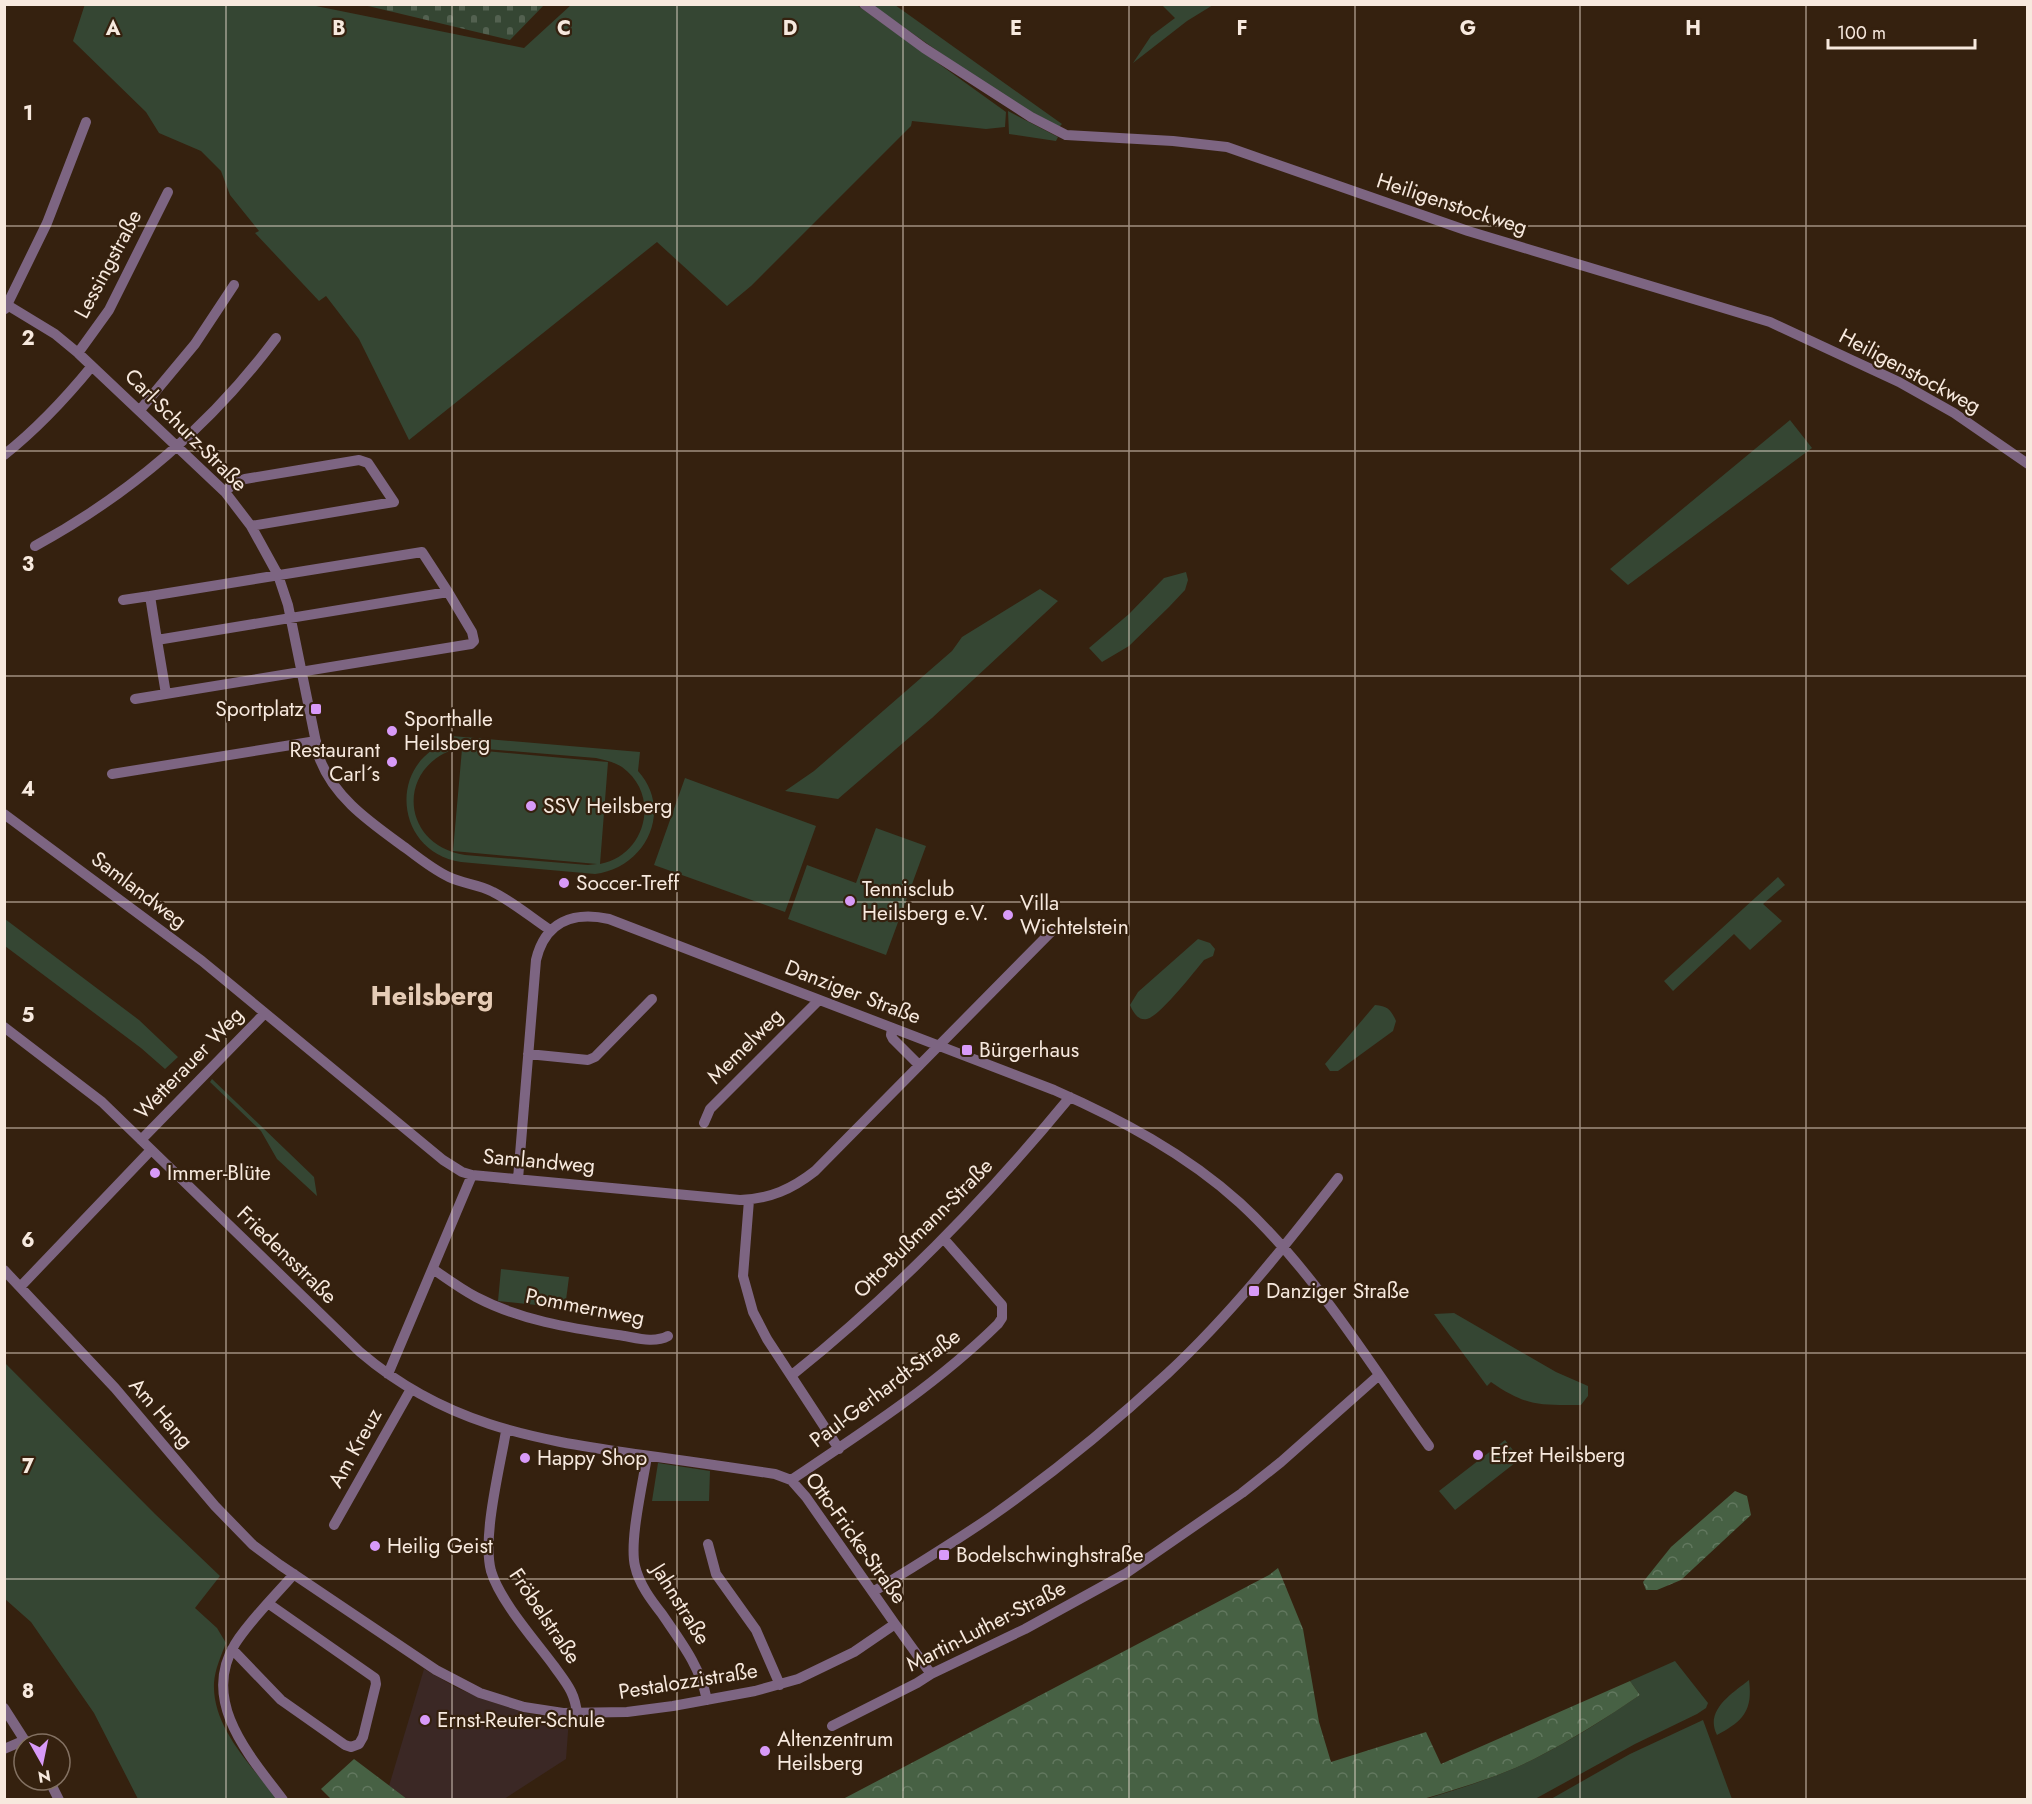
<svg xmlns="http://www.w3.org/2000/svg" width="2032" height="1804" font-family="Jost,sans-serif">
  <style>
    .education { fill: #3b2825 }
    .green { fill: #354633; fill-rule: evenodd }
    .forest { fill: url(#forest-crowns) }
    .cemetery { fill: url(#cemetery-stones) }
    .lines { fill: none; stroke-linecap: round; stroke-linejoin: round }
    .minor { stroke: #7d6582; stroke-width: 10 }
    .grid { fill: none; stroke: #f7e9de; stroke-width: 1.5; stroke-opacity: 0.55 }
    .poi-dot { fill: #d89af8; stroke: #35210f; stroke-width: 2 }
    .labels { text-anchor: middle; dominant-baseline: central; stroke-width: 4.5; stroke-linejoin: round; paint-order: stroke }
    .street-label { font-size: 21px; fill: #f7e9de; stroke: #35210f }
    .poi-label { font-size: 21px; fill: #f7e9de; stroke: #35210f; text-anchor: start }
    .district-label { font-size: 27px; font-weight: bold; fill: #e6ccb6; stroke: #35210f }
    .grid-label { font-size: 20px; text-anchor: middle; font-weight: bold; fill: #f7e9de; stroke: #35210f; stroke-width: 4.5; stroke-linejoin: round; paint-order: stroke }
  </style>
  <defs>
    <pattern id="forest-crowns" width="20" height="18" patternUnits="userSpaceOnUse" patternTransform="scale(1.5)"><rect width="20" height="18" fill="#476144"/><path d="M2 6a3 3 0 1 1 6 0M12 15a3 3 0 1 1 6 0" fill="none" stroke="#62785f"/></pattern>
    <pattern id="cemetery-stones" width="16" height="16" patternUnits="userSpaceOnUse" patternTransform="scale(1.5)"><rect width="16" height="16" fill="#354633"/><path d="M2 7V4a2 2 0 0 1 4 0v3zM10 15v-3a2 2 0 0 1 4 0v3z" fill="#536150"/></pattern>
  </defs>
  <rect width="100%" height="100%" fill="#35210f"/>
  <path class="education" d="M424,1669L457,1688L483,1699L529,1714L569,1719L566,1759L504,1799H407L389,1786Z"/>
  <path class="green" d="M85,4L311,5L524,48L571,5H857L1006,112L1005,127L986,129L912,121L911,126L751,286L727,306L657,242L409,440L359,339L326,296L319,301L255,233L259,231L230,195L221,171L201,151L159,133L146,112L73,41Z
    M872,5H895L1062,124L1059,127L999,94Z
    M1162,5H1213L1187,21L1133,63L1151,36L1175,18Z
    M1008,111L1058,137L1056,141L1009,134Z
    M1790,420L1812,448L1628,585L1610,569Z
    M1186,572L1188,580L1185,590L1169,607L1129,646L1102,662L1089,648L1129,614L1164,578Z
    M1040,589L1058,601L932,718L838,799L785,791L814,771L952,651L962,637Z
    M452,736L640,752L638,771C674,811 645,868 595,874L461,862C395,852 386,763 450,741ZM462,747L596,758C605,760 614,762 622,767C662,796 645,856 600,864L608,762L462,749L453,851L597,864L588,865L465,855C398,844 396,762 462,747Z
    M685,778L816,826L785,912L654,865Z
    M876,828L926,846L886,955L788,919L807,865L856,883Z
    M1778,877L1785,885L1763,904L1782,921L1750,950L1734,934L1673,991L1664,981Z
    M5,919L139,1020L178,1057L165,1069L141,1048L5,946Z
    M1198,939L1210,943L1215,949L1213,956L1204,960C1194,972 1160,1016 1147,1019C1138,1021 1133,1012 1130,1005L1138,992Z
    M1375,1005C1388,1006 1391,1010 1396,1021L1393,1031L1338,1071H1330L1325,1064Z
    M212,1079L314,1177L317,1196L277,1159L261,1131L210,1082Z
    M501,1269L569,1277L565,1308L498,1301Z
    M1454,1313L1556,1372L1588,1386V1396L1581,1405C1540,1405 1527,1407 1491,1382L1487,1386L1434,1314Z
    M4,1362L155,1514L220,1576L195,1608L217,1628L226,1643C221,1656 215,1669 214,1683C212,1728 252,1766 277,1799H138L94,1713L31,1622L5,1599Z
    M1505,1440L1520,1459L1455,1510L1439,1491Z
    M658,1463L710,1471L709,1501H652Z
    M1675,1661L1708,1703L1706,1708L1697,1714L1635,1744L1535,1799L1423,1800C1461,1788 1501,1776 1536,1758C1572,1740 1606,1718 1640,1695L1630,1681Z
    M1749,1680C1753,1711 1743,1721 1717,1735C1704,1710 1733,1693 1749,1680Z
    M1703,1720L1732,1799H1551L1630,1754Z"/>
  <path class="forest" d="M1735,1491L1747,1496L1751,1515L1681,1580L1657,1590H1646L1643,1582L1671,1547Z
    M1278,1568L1303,1629L1319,1722L1331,1762L1426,1732L1441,1764L1630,1681L1640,1695C1606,1718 1573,1739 1536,1758C1501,1776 1461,1788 1423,1799H843L1269,1575Z
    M354,1759L407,1799H331L321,1789Z"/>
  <path class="cemetery" d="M364,5H544L510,40Z"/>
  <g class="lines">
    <path class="minor" d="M864,4L924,48L1031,117L1066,135L1173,141L1227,147L1468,231L1770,322L1899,382L1954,413L2028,464
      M4,303L55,334L78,353L225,492L251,526L278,575L288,605L319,757C334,799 373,824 407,849C420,859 434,870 449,877C463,884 479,884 493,892C513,902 532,918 550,930
      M5,309L47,223L86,122
      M78,353L109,310L168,192
      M140,410L195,344L234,285
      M4,455C38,428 65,399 92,366
      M225,492L234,483L245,479L359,460L368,463L394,502L251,526
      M35,546C129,495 212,424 276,338
      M123,600L150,596
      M157,640L150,596L422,552L448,592L157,640L166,694
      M135,699L471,644L474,641L472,632L448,592
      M112,774L316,741
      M4,814L202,961L443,1160L462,1172L472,1175L740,1200C770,1199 792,1189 815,1171L1051,932
      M4,1027L102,1102L360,1352C443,1423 530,1439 635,1454C681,1460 728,1467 775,1474L791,1480L806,1497L895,1624L931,1674
      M892,1028L891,1035L893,1039L919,1065
      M528,1054L588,1060L595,1057L652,999
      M704,1123L710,1109L819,1000
      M141,1140L265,1013
      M518,1179L536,960C545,922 573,911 609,919L1054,1090C1120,1119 1186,1154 1240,1203C1315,1272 1369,1363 1429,1446
      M749,1200L743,1276L753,1312L767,1339L839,1449
      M433,1269C447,1279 461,1289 476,1297C520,1320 569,1328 618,1335C634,1337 653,1344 668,1336
      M4,1270L115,1388L215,1506L253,1545L280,1565L436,1670L480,1693L524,1707L563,1713L627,1712L673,1706L755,1691L798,1679L854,1652L895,1624
      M21,1286L151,1150
      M388,1374L472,1175
      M792,1375C895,1293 986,1199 1070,1097
      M506,1431C500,1467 482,1537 491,1571C500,1601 534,1639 554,1666C566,1683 575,1692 577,1714
      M647,1456C643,1483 629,1541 635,1566C639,1584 651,1600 662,1614C681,1642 700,1666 707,1700
      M791,1480C863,1432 936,1385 998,1324L1002,1318V1305L944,1239
      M334,1525L411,1389
      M708,1544L716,1574L756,1630L780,1685
      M873,1592C913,1567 953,1543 992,1516C1053,1473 1113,1424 1168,1373C1231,1314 1285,1246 1338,1178
      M232,1649L281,1700L345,1745L351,1747L359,1744L363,1737L376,1684L375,1678L269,1604
      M4,1708L27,1744
      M832,1726L917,1683L931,1674L1025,1629L1125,1574L1242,1493L1281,1462L1378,1376
      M4,1749L25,1740
      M49,1780L59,1800
      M283,1800C250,1756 200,1702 235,1644C250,1620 275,1596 294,1574"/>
  </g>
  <path class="grid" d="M226,4V1800M452,4V1800M677,4V1800M903,4V1800M1129,4V1800M1355,4V1800M1580,4V1800M1806,4V1800M4,226H2028M4,451H2028M4,676H2028M4,902H2028M4,1128H2028M4,1353H2028M4,1579H2028"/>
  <g class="poi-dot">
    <rect x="310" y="703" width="12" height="12" rx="3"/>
    <circle cx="392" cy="731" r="6"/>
    <circle cx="392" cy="762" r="6"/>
    <circle cx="531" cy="806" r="6"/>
    <circle cx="564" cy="883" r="6"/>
    <circle cx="850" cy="901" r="6"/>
    <circle cx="1008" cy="915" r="6"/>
    <rect x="961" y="1044" width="12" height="12" rx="3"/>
    <circle cx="155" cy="1173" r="6"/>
    <rect x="1248" y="1285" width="12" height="12" rx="3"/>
    <circle cx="1478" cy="1455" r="6"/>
    <circle cx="525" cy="1458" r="6"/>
    <circle cx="375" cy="1546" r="6"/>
    <rect x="938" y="1549" width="12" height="12" rx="3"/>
    <circle cx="425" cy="1720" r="6"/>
    <circle cx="765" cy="1751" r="6"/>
  </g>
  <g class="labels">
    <g class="street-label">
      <text transform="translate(1452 204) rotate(18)">Heiligenstockweg</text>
      <text transform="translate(108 264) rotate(-62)">Lessingstraße</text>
      <text transform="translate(1910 371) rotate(28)">Heiligenstockweg</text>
      <text transform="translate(186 430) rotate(45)">Carl-Schurz-Straße</text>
      <text transform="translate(139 890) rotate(37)">Samlandweg</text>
      <text transform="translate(853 992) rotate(21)">Danziger Straße</text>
      <text transform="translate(745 1046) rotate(-45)">Memelweg</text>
      <text transform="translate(189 1063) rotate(-46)">Wetterauer Weg</text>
      <text transform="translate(539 1161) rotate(5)">Samlandweg</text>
      <text transform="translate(923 1228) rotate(-45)">Otto-Bußmann-Straße</text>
      <text transform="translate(287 1255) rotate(44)">Friedensstraße</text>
      <text transform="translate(585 1307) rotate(11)">Pommernweg</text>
      <text transform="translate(885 1388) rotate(-37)">Paul-Gerhardt-Straße</text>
      <text transform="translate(161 1413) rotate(49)">Am Hang</text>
      <text transform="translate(355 1448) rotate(-61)">Am Kreuz</text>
      <text transform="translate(856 1538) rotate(54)">Otto-Fricke-Straße</text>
      <text transform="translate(681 1604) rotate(58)">Jahnstraße</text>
      <text transform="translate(545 1616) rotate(56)">Fröbelstraße</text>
      <text transform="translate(986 1626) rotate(-27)">Martin-Luther-Straße</text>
      <text transform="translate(688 1681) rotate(-9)">Pestalozzistraße</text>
    </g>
    <g class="poi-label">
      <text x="304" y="709" text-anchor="end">Sportplatz</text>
      <text x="404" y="719">Sporthalle<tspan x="404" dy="24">Heilsberg</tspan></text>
      <text x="380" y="750" text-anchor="end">Restaurant<tspan x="380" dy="24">Carl´s</tspan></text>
      <text x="543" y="806">SSV Heilsberg</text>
      <text x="576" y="883">Soccer-Treff</text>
      <text x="862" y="889">Tennisclub<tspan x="862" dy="24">Heilsberg e.V.</tspan></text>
      <text x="1020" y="903">Villa<tspan x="1020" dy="24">Wichtelstein</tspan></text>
      <text x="979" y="1050">Bürgerhaus</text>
      <text x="167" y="1173">Immer-Blüte</text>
      <text x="1266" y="1291">Danziger Straße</text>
      <text x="1490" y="1455">Efzet Heilsberg</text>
      <text x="537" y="1458">Happy Shop</text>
      <text x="387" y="1546">Heilig Geist</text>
      <text x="956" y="1555">Bodelschwinghstraße</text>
      <text x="437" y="1720">Ernst-Reuter-Schule</text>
      <text x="777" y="1739">Altenzentrum<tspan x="777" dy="24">Heilsberg</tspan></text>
    </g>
    <g class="district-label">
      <text x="432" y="995">Heilsberg</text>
    </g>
  </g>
  <g class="grid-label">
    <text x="113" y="35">A</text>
    <text x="339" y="35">B</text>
    <text x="564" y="35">C</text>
    <text x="790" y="35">D</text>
    <text x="1016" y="35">E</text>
    <text x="1242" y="35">F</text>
    <text x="1468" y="35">G</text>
    <text x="1693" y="35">H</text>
    <text x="28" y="120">1</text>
    <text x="28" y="345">2</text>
    <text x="28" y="571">3</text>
    <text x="28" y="796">4</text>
    <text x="28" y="1022">5</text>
    <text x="28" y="1247">6</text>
    <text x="28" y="1473">7</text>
    <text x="28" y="1698">8</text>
  </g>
  <rect width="2032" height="1804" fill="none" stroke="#f7e9de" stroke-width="12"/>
  <g transform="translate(42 1762) rotate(171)"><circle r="28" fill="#35210f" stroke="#837162" stroke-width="1.5"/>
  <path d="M0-4.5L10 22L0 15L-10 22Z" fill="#d89af8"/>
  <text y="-9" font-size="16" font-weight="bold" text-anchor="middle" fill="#f7e9de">N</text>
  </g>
  <path d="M1828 39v9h147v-9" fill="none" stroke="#f7e9de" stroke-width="3"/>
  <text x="1837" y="39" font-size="18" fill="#f7e9de" stroke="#35210f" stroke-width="4.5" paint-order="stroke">100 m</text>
</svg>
